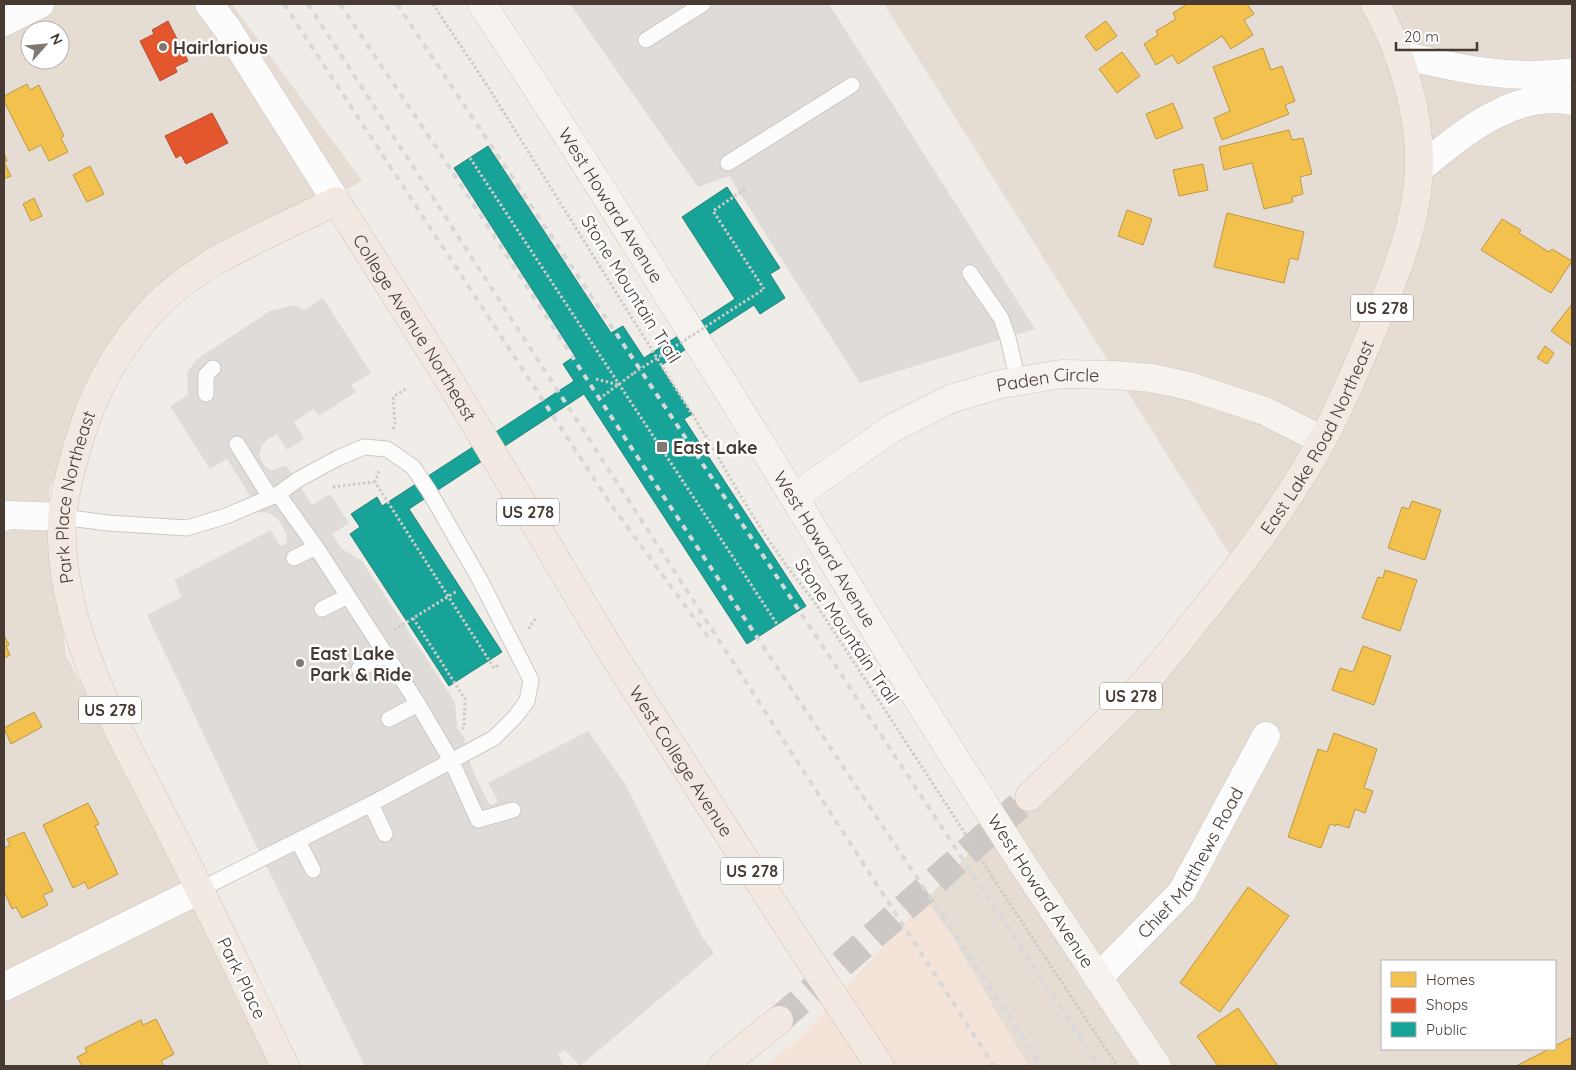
<svg xmlns="http://www.w3.org/2000/svg" width="1576" height="1070" font-family="Quicksand,sans-serif">
  <style>
    .residential { fill: #e5dcd4; fill-rule: evenodd }
    .commercial { fill: #f4e3d9 }
    .parking { fill: #dfdbd8 }
    .homes { fill: #f2c14e; stroke: #be9846 }
    .shops { fill: #e4572e; stroke: #b54e30 }
    .public { fill: #17a398; stroke: #25847a }
    .lines { fill: none; stroke-linecap: round; stroke-linejoin: round }
    .primary-tunnel { stroke: #cec8c4; stroke-width: 28; stroke-dasharray: 28 14; stroke-linecap: butt }
    .service-casing { stroke: #ccc8c4; stroke-width: 17 }
    .minor-casing { stroke: #ccc8c4; stroke-width: 29 }
    .tertiary-casing { stroke: #ccc8c4; stroke-width: 29 }
    .secondary-casing { stroke: #d1c8bf; stroke-width: 29 }
    .primary-casing { stroke: #d4c3b3; stroke-width: 29 }
    .path { stroke: #cecac6; stroke-width: 3; stroke-dasharray: 2.5 2.5; stroke-linecap: butt }
    .service { stroke: #fdfcfc; stroke-width: 15 }
    .minor { stroke: #fdfcfc; stroke-width: 28 }
    .tertiary { stroke: #fdfcfc; stroke-width: 28 }
    .secondary { stroke: #f6f2ee; stroke-width: 28 }
    .primary { stroke: #f1e9e2; stroke-width: 28 }
    .rail { stroke: #d9d8d8; stroke-width: 4; stroke-dasharray: 6 6; stroke-linecap: butt }
    .secondary-bridge-casing { stroke: #d1c8bf; stroke-width: 29; stroke-linecap: butt }
    .primary-bridge-casing { stroke: #d4c3b3; stroke-width: 29; stroke-linecap: butt }
    .path-bridge { stroke: #cecac6; stroke-width: 3; stroke-dasharray: 2.5 2.5; stroke-linecap: butt }
    .secondary-bridge { stroke: #f6f2ee; stroke-width: 28 }
    .primary-bridge { stroke: #f1e9e2; stroke-width: 28 }
    .poi-dot { fill: #827872; stroke: #fff; stroke-width: 2 }
    .labels { text-anchor: middle; dominant-baseline: central; stroke-width: 5; stroke-linejoin: round; paint-order: stroke }
    .shield { fill: #fff; stroke: #7e7570; stroke-width: 1 }
    .shield-label { font-size: 16px; font-weight: bold; fill: #463a33 }
    .poi-label { font-size: 18px; font-weight: bold; fill: #463a33; stroke: #fff; text-anchor: start }
    .street-label { font-size: 18px; fill: #463a33; stroke: #fff }
  </style>
  <rect width="100%" height="100%" fill="#f0ece8"/>
  <path class="residential" d="M4,4H232L362,181L131,312L49,490L66,656L289,1066H4ZM30,30H60V60H30Z
    M884,4H1572V1066H1028L953,938L926,900L1235,563ZM1382,961H1555V1049H1382Z"/>
  <path class="commercial" d="M926,900L952,938L1028,1066H764L800,1038Z"/>
  <path class="parking" d="M570,4H829L1035,329L860,383L729,176L698,187Z
    M323,298L371,373L351,385L356,392L319,416L314,409L294,422L304,439L287,450L277,434L268,439L262,445L259,455L264,465L271,471L286,465L312,505L330,494L349,523L332,534L342,549L362,561L455,702L457,728L464,737L471,767L489,804L493,805L498,801L488,783L588,731L625,784L701,935L714,953L580,1066L565,1050L558,1054L564,1066H365L250,833L147,615L182,597L174,580L271,530L279,544L282,546L286,544L287,535L278,519L269,513L260,512L227,459L210,469L170,406L188,395L187,372L197,359L270,311L294,305L304,310Z"/>
  <path class="homes" d="M1187,4H1247L1254,14L1244,20L1253,35L1231,49L1222,36L1178,64L1172,55L1156,65L1144,44L1158,35L1156,31L1176,19L1173,13Z
    M1106,21L1117,36L1096,51L1085,36Z
    M1263,48L1271,70L1282,66L1295,101L1285,105L1289,114L1222,140L1214,118L1230,111L1213,67Z
    M1122,52L1140,76L1117,93L1099,69Z
    M27,84L30,90L39,85L64,136L61,138L68,152L49,161L41,145L29,151L4,101V96Z
    M1173,103L1183,128L1156,139L1146,114Z
    M1289,130L1292,140L1303,138L1312,174L1300,177L1303,194L1292,197L1293,202L1264,209L1252,163L1224,170L1219,147Z
    M4,153L7,161L4,162L11,176L4,179Z
    M1203,164L1208,190L1179,196L1173,170Z
    M90,166L104,194L87,202L73,175Z
    M34,198L42,216L31,221L23,204Z
    M1127,210L1152,219L1143,245L1118,236Z
    M1227,213L1304,232L1298,260L1290,258L1284,283L1214,267Z
    M1502,219L1521,230L1519,233L1549,252L1552,249L1572,261L1551,293L1481,250Z
    M1572,304V346L1551,331Z
    M1545,346L1554,353L1547,364L1537,358Z
    M1412,501L1441,510L1425,560L1388,548L1402,507L1409,509Z
    M1385,570L1417,580L1400,631L1362,618L1378,577L1383,578Z
    M4,635L9,645L6,646L10,655L4,658Z
    M1363,646L1391,656L1374,705L1332,690L1340,668L1353,672Z
    M34,712L42,727L11,744L4,728Z
    M1334,733L1377,749L1364,788L1373,791L1365,813L1355,809L1349,828L1336,824V826L1330,824L1321,848L1288,837L1318,749L1327,752Z
    M88,803L99,824L95,826L118,874L88,889L85,882L73,888L43,825Z
    M24,832L53,891L43,895L48,905L22,918L16,907L12,909L4,891V848L10,845L7,839Z
    M1248,887L1289,916L1220,1012L1180,983Z
    M1238,1008L1278,1066H1218L1197,1036Z
    M156,1019L174,1054L161,1061L164,1066H82L77,1057L87,1052L85,1048L141,1020L143,1025Z
    M1570,1038L1572,1041V1066H1518V1065L1549,1049H1555V1046Z"/>
  <path class="shops" d="M168,21L188,61L175,67L177,72L160,81L140,41L154,34L152,30Z
    M212,113L228,143L186,164L181,155L176,158L165,136Z"/>
  <path class="public" d="M488,146L611,333L623,326L644,358L735,299L682,217L727,187L780,268L770,274L785,298L760,314L754,305L660,366L692,414L684,419L806,606L747,644L584,394L409,509L502,652L449,686L350,534L360,527L351,514L377,497L382,506L574,381L563,364L575,356L454,168Z"/>
  <g class="lines">
    <path class="primary-tunnel" d="M779,1020L1029,797"/>
    <defs>
      <path id="service" d="M646,40L703,4
        M728,163L852,85
        M970,273L1001,318L1008,338L1018,381
        M206,394V375L213,368
        M237,444L270,497
        M278,494L316,547L418,704L452,762L478,820L513,810
        M62,517L108,523L187,528L226,516L278,494L299,479L338,458L364,447L387,449L413,467L429,491L480,580L531,680L527,701L515,717L494,738L371,804L199,890
        M294,558L316,547
        M322,609L348,596
        M359,669L387,655
        M389,719L418,704
        M371,804L385,834
        M298,841L313,870"/>
      <g id="minor">
        <path d="M4,22L40,4"/>
        <path d="M1398,54C1455,68 1513,81 1572,72"/>
        <path d="M1419,169C1463,134 1511,90 1572,101"/>
        <path d="M4,517L8,515L62,517"/>
        <path id="s1" d="M1098,978L1182,892L1266,736"/>
        <path d="M4,987L199,890"/>
      </g>
      <path id="tertiary" d="M209,4L227,28L336,201"/>
      <g id="secondary">
        <path id="s2" d="M482,4C588,165 690,330 792,494C851,590 908,686 969,780"/>
        <path id="s3" d="M794,497L891,429L950,399L1001,384L1062,374L1115,375L1152,378L1189,386L1265,411L1322,440"/>
        <path d="M1020,860L1157,1066"/>
      </g>
      <g id="primary">
        <path id="s4" d="M1029,797C1067,759 1108,722 1145,682C1162,664 1177,644 1192,625C1240,567 1287,505 1323,439C1343,401 1359,363 1375,324C1396,274 1417,223 1419,168C1421,115 1401,49 1375,4"/>
        <path d="M858,1033L880,1066"/>
        <path id="s5" d="M285,1066C249,991 213,915 175,840C125,741 57,633 62,518C64,492 72,466 79,441C94,390 119,345 156,306C202,259 277,231 336,201L441,367L614,656L794,936"/>
        <path d="M722,1066L779,1020"/>
      </g>
    </defs>
    <use href="#service" class="service-casing"/>
    <use href="#minor" class="minor-casing"/>
    <use href="#tertiary" class="tertiary-casing"/>
    <use href="#secondary" class="secondary-casing"/>
    <use href="#primary" class="primary-casing"/>
    <path class="path" d="M433,4L488,87L710,443C741,498 774,553 814,601L948,807
      M470,158L777,624
      M745,189L713,211L764,289
      M596,379L619,385
      M603,396L634,373
      M393,429L395,425L393,397L407,388
      M379,471L375,482L494,668L499,665
      M333,487L374,482
      M413,618L465,699L464,727L462,729
      M530,629L529,627L536,618
      M394,630L457,591
      M993,878L1117,1066"/>
    <use href="#service" class="service"/>
    <use href="#minor" class="minor"/>
    <use href="#tertiary" class="tertiary"/>
    <use href="#secondary" class="secondary"/>
    <use href="#primary" class="primary"/>
    <path class="rail" d="M284,4L612,506L708,637
      M308,4L994,1066
      M340,4L440,153L640,461L1042,1066
      M397,4L681,431L1099,1066"/>
    <defs>
      <path id="secondary-bridge" d="M969,780L1020,860"/>
      <path id="primary-bridge" d="M794,936L858,1033"/>
    </defs>
    <use href="#secondary-bridge" class="secondary-bridge-casing"/>
    <use href="#primary-bridge" class="primary-bridge-casing"/>
    <path class="path-bridge" d="M634,373L764,289
      M948,807L993,878"/>
    <use href="#secondary-bridge" class="secondary-bridge"/>
    <use href="#primary-bridge" class="primary-bridge"/>
  </g>
  <g class="poi-dot">
    <circle cx="163" cy="47" r="5"/>
    <rect x="656" y="441" width="12" height="12" rx="2.5"/>
    <circle cx="300" cy="663" r="5"/>
  </g>
  <g class="labels">
    <g class="shield">
      <rect x="1351" y="294.5" width="62" height="27" rx="4"/>
      <rect x="497" y="498.5" width="62" height="27" rx="4"/>
      <rect x="1100" y="682.5" width="62" height="27" rx="4"/>
      <rect x="79" y="696.5" width="62" height="27" rx="4"/>
      <rect x="721" y="857.5" width="62" height="27" rx="4"/>
    </g>
    <g class="shield-label">
      <text x="1382" y="308">US 278</text>
      <text x="528" y="512">US 278</text>
      <text x="1131" y="696">US 278</text>
      <text x="110" y="710">US 278</text>
      <text x="752" y="871">US 278</text>
    </g>
    <g class="poi-label">
      <text x="173" y="47">Hairlarious</text>
      <text x="673" y="447">East Lake</text>
      <text x="310" y="653">East Lake<tspan x="310" dy="21">Park &amp; Ride</tspan></text>
    </g>
    <g class="street-label">
      <text stroke="none"><textPath href="#s2" startOffset="239">West Howard Avenue</textPath></text>
      <text transform="translate(631 289) rotate(58)">Stone Mountain Trail</text>
      <text stroke="none"><textPath href="#s5" startOffset="1191">College Avenue Northeast</textPath></text>
      <text stroke="none"><textPath href="#s3" startOffset="285">Paden Circle</textPath></text>
      <text stroke="none"><textPath href="#s4" startOffset="464">East Lake Road Northeast</textPath></text>
      <text stroke="none"><textPath href="#s5" startOffset="619">Park Place Northeast</textPath></text>
      <text stroke="none"><textPath href="#s2" startOffset="644">West Howard Avenue</textPath></text>
      <text transform="translate(847 631) rotate(56)">Stone Mountain Trail</text>
      <text stroke="none"><textPath href="#s5" startOffset="1700">West College Avenue</textPath></text>
      <text stroke="none"><textPath href="#s1" startOffset="149">Chief Matthews Road</textPath></text>
      <text transform="translate(1041 891) rotate(57)">West Howard Avenue</text>
      <text transform="translate(242 978) rotate(64)">Park Place</text>
    </g>
  </g>
  <rect width="1576" height="1070" fill="none" stroke="#463a33" stroke-width="10"/>
  <rect x="1381" y="960" width="175" height="90" fill="#ffffff" stroke="#b5b0ad"/>
  <rect x="1391" y="972" width="25" height="15" fill="#f2c14e" stroke="#b5b0ad"/>
  <text x="1426" y="985" font-size="15" fill="#463a33">Homes</text>
  <rect x="1391" y="998" width="25" height="15" fill="#e4572e" stroke="#b5b0ad"/>
  <text x="1426" y="1010" font-size="15" fill="#463a33">Shops</text>
  <rect x="1391" y="1022" width="25" height="15" fill="#17a398" stroke="#b5b0ad"/>
  <text x="1426" y="1035" font-size="15" fill="#463a33">Public</text>
  <g transform="translate(45 45) rotate(63)"><circle r="24" fill="#ffffff" stroke="#b5b0ad"/>
  <path d="M0-4L9 19L0 12L-9 19Z" fill="#827872"/>
  <text y="-8" font-size="14" font-weight="bold" text-anchor="middle" fill="#463a33">N</text>
  </g>
  <path d="M1396 42v8h81v-8" fill="none" stroke="#463a33" stroke-width="2.5"/>
  <text x="1404" y="42" font-size="15" fill="#463a33" stroke="#ffffff" stroke-width="4" paint-order="stroke">20 m</text>
</svg>
